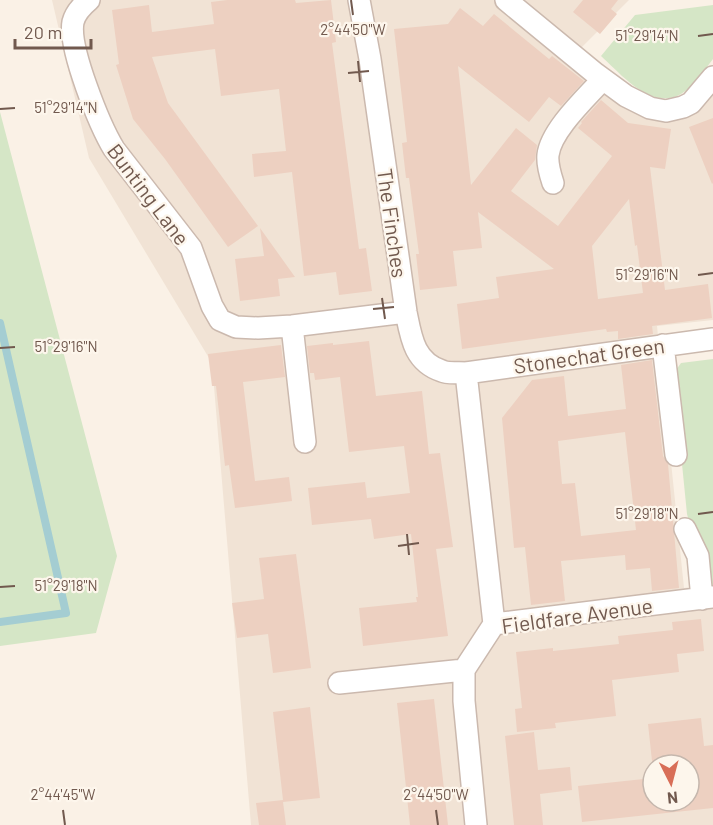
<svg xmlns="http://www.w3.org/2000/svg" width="713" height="825" font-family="Barlow,sans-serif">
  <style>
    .residential { fill: #f1e3d5; fill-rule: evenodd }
    .green { fill: #d5e6c6 }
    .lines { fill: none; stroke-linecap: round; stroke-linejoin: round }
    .stream { stroke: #a4cdd2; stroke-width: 8 }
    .building { fill: #edd0c1; fill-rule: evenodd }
    .minor-casing { stroke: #cbb9ae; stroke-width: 24 }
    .minor { stroke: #fff; stroke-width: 21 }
    .ticks { fill: none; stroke: #71594e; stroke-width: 2 }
    .labels { text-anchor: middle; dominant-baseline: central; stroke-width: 4.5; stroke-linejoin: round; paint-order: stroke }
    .street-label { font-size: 21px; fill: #71594e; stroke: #fdf6ec }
    .ticks-label { font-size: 15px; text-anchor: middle; fill: #71594e; stroke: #fdf6ec; stroke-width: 4.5; stroke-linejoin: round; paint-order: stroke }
  </style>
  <rect width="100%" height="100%" fill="#faf1e6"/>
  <path class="residential" d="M52,0H629L570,59L650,117L713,88V320L657,326L684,588L713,584V825H251L212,363L89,158ZM653,765H689V801H653Z"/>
  <path class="green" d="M713,5V59C704,70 693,87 681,94C651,111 621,74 601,56L635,15Z
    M0,112L117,556L96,633L0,646Z
    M713,359V587H707L687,514L680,444L676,370L681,363Z"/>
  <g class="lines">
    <path class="stream" d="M0,323L66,613L0,622"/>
  </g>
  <path class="building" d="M227,0H295L296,3L331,0L336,42L332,43L359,249L366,248L372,291L339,295L336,272L304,276L292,172L254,177L252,154L286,151L279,89L221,96L215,49L152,57L168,103L258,226L228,247L165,159L133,119L116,65L119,64L112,10L149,5L152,32L214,24L211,2Z
    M583,0H618L611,9L617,14L600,34L573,12Z
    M460,8L483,26L494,14L549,59L552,56L584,81L561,106L549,97L529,122L458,66L471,185L516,128L537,145L535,160L511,191L558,226L612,156L578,128L582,123L581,122L601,100L628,123L671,129L665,169L650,167L665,290L708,284L712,318L652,326L653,334L618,339V331L607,332L606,329L462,349L457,304L499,298L496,277L554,269L478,212L482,248L453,251L457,286L420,290L416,254H419L409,178H406L402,143L407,142L394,29L448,24ZM629,199L635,246L637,245L643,293L598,299L592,246Z
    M713,118V183L712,184L689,127Z
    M260,228L295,277L278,279L280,296L240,301L235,259L264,256Z
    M369,341L376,396L422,391L429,454L440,453L453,547L436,549L448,636L363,646L359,608L417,602L416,597H418L411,534L374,539L371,519L312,525L308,488L365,482L367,498L410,493L404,446L349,452L340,377L315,380L314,373H310L307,346L333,343V345Z
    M281,345L285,377L243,382L255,481L289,477L292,501L235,508L229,465L225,466L216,386H212L208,354Z
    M652,360L663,456L668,464L679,588L652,591L650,568L626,570L625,555L561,561L565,601L531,605L525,547L514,548L502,418L532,380L564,376L568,416L626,409L621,365ZM625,432L636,530L581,536L575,483L562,484L558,441Z
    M296,554L311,668L273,673L268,634L237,638L232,603L264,599L259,558Z
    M701,619L704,651L677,654L679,672L612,680L616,716L555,723L556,728L517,732L515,709L522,708L516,652L553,648V651L619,644L618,636L673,630L672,622Z
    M434,699L448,825H410L397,703Z
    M310,707L320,798L283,802L286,825H259L256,803L283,800L273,712Z
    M701,718L704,746L713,745V808L582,822L578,786L653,778V801H689V765H653V770L648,724Z
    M534,732L538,770L570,767L572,790L540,794L543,825H514L505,736Z"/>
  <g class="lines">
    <defs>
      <path id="minor" d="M89,0C83,5 75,14 73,22C68,48 100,126 114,149L191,248L212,306L220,320L236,327L258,328L292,326L406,312
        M359,0L370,59L406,312C411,337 414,362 442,371C448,374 459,372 466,373L494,624
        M506,0L596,74L626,96L650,108L666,111L683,107L691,103L713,77
        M553,183C550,174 547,164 548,155C551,130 586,98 603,79
        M292,326L305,442
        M663,345L676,455
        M466,373L713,339
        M685,529L698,556L702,599
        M339,683L464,670
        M476,825L464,701V670L494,624L713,597"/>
    </defs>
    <use href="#minor" class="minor-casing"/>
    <use href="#minor" class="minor"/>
  </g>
  <path class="ticks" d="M351,0L353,15M698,36L713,34M358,61L360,82M348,73L369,71M0,109L15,108M698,275L713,273M382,298L385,319M373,309L394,307M0,348L15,347M698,514L713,512M407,534L409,555M398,546L419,543M0,587L15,586M63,810L65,825M436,810L438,825"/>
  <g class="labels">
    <g class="street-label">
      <text transform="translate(149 194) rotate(53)">Bunting Lane</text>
      <text transform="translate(393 223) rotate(82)">The Finches</text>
      <text transform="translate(589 355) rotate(-8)">Stonechat Green</text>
      <text transform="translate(577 615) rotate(-8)">Fieldfare Avenue</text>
    </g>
  </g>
  <g class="ticks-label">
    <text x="353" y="35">2°44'50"W</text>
    <text x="647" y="41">51°29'14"N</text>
    <text x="66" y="113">51°29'14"N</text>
    <text x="647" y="280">51°29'16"N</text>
    <text x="66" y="352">51°29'16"N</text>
    <text x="647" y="519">51°29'18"N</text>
    <text x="66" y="591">51°29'18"N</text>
    <text x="63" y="800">2°44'45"W</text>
    <text x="436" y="800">2°44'50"W</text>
  </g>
  <g transform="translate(671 783) rotate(174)"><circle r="28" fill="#fdf6ec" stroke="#c5b7ad" stroke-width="1.5"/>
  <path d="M0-4.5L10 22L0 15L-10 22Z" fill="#d86e57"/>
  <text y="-9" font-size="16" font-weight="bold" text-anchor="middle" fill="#71594e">N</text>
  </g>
  <path d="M15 39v9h76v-9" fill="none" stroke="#71594e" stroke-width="3"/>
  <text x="24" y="39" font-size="18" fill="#71594e" stroke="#fdf6ec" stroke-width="4.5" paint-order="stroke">20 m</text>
</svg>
